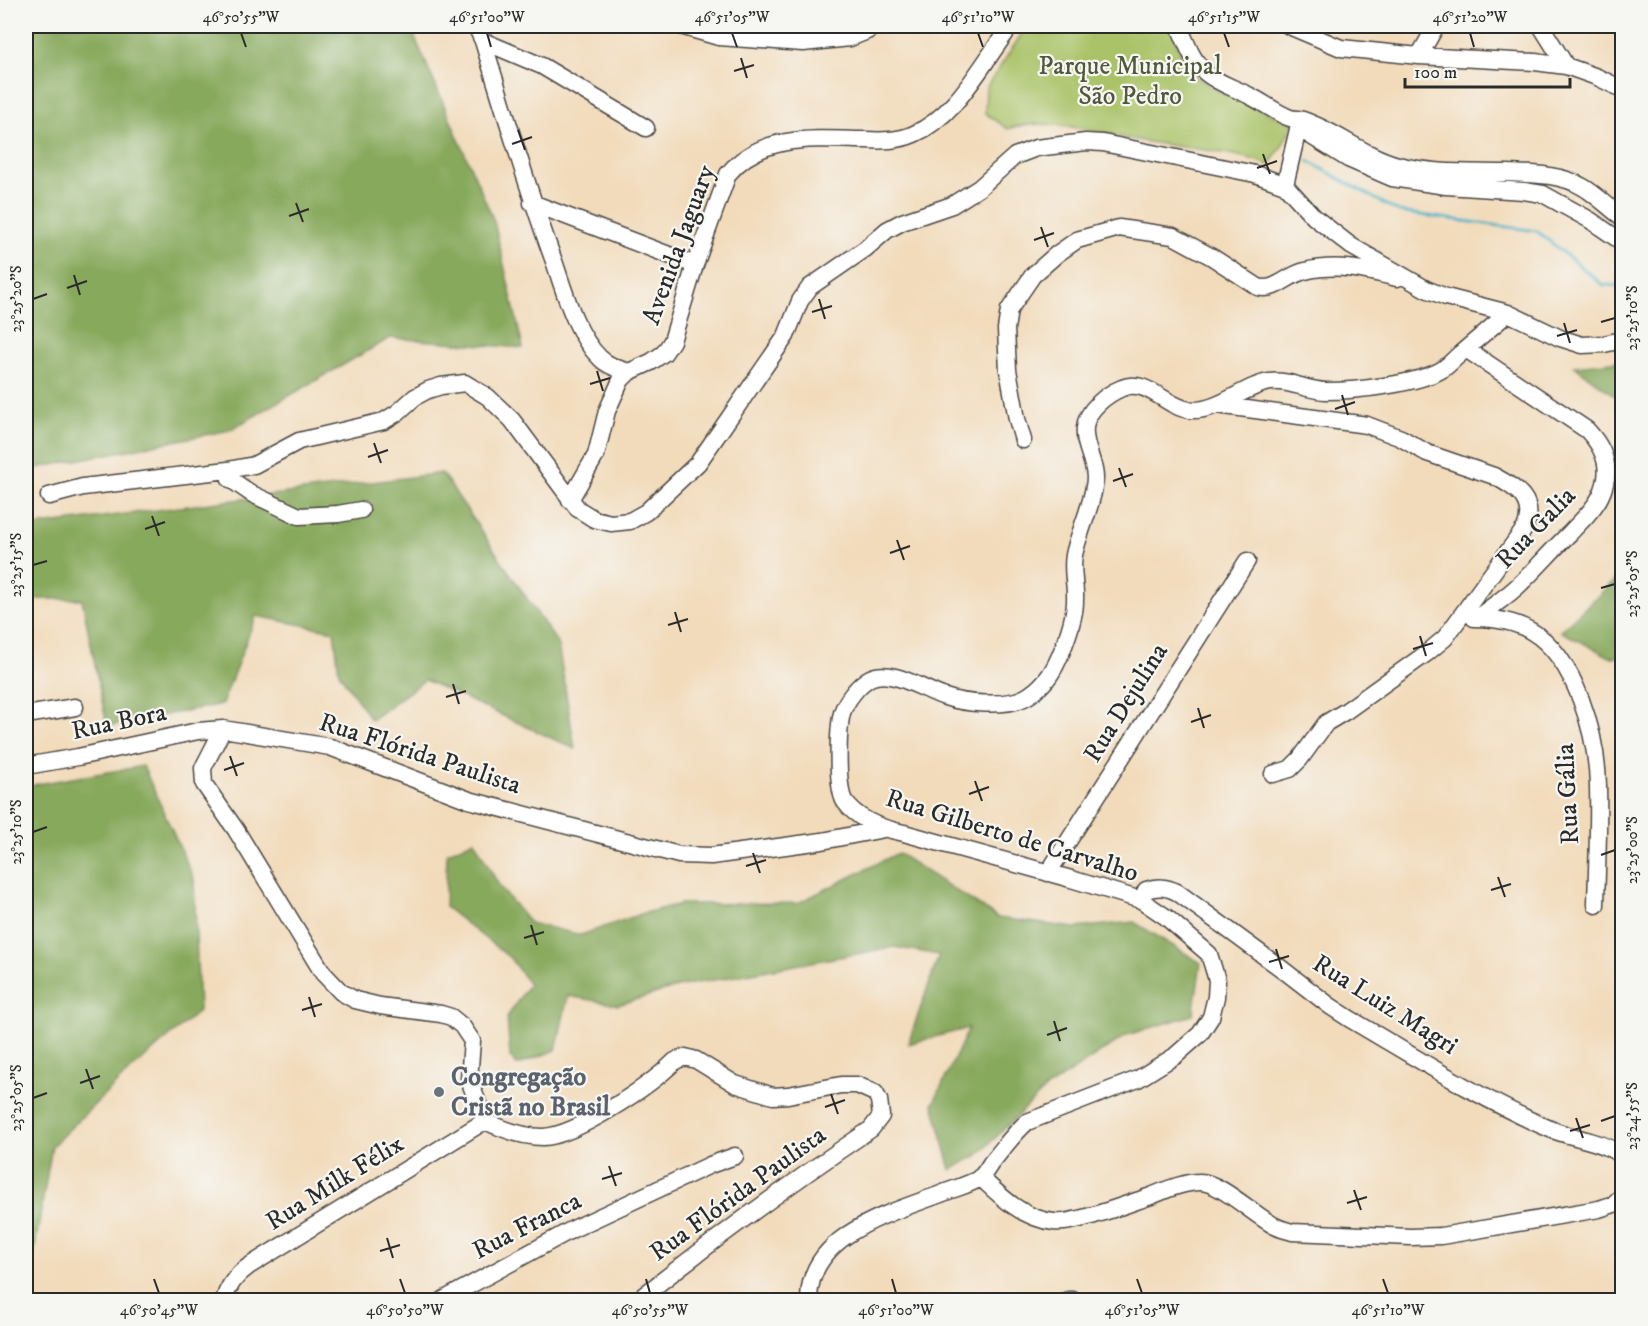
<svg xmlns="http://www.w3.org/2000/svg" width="1648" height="1326" font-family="'IM FELL DW Pica',serif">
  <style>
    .green { fill: #aac368; stroke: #6a774a; stroke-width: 1.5 }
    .forest { fill: #87a95c; stroke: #596a44; stroke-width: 1.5 }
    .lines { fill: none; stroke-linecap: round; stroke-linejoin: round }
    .stream { stroke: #45afc4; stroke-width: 3 }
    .minor-casing { stroke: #494541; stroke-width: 19 }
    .minor { stroke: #fff; stroke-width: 16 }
    .ticks { fill: none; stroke: #2b2b2b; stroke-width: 2 }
    .worship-dot { fill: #6b7280; stroke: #f6f6f2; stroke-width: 2 }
    .labels { text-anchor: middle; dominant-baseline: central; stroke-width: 4.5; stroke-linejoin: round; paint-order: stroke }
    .park-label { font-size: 26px; fill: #51593d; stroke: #f6f6f2 }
    .street-label { font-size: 26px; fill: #2b2b2b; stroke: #f6f6f2 }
    .worship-label { font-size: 26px; font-weight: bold; fill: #5b616d; stroke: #f6f6f2; text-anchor: start }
    .neatline { fill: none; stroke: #2b2b2b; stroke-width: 2 }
    .ticks-label { font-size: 15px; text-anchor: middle; fill: #2b2b2b }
  </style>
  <rect width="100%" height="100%" fill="#f6f6f2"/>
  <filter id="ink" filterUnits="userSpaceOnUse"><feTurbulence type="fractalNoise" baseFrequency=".0167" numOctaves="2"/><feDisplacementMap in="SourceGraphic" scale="12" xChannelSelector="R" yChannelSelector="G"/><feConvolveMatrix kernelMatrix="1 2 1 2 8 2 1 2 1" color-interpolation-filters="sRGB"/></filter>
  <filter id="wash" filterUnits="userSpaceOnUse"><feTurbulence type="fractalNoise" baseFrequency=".008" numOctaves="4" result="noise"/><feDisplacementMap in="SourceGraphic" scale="24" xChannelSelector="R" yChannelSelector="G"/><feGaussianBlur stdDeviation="1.35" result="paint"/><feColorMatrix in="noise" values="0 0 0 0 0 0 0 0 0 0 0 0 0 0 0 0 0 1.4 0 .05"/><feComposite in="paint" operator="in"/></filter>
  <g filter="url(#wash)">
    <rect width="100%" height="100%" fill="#f2dbbb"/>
    <path class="green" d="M1027,26H1172C1176,39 1180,58 1189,69C1208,93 1265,111 1293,123L1282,146L1269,165C1230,150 1189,149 1148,142C1108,136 1046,115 1008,129L985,113L986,88Z"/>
    <path class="forest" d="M26,26H410L494,221L523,348L390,338L230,430L26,470Z
      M1622,361V401L1574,366Z
      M442,473L558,644L575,749L425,680L371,720L339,673L334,631L256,616L222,704L107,726L82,599H26V527Z
      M1622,571V657H1610L1560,631L1615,580Z
      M143,766L194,879L199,1011L125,1075L52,1146L26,1300V786Z
      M474,840L500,887L530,923L581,935L644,913L681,904L798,903L898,853L998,918L1075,928L1134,922L1201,963L1193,1015L1127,1035L1045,1089L978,1155L951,1170L933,1104L969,1028L908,1044L939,955L894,947L681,986L618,1005L568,996L556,1050L517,1065L510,1057L507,1017L529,984L510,958L445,907L447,853Z"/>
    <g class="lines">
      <path class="stream" d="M1308,161L1399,212L1537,231L1603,285L1622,286"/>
    </g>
  </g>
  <g filter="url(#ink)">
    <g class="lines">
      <defs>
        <path id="minor" d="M476,26L483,41C506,116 528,191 555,264C565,294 577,336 600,358C608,366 619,369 629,372
          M681,26L719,37L803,43L850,38L867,31L875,26
          M1179,26C1186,42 1192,61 1206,73C1219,84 1235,88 1250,96C1263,102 1276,113 1290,118C1294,119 1299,119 1303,120C1336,131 1364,156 1398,165C1433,174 1471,172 1507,173C1532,174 1561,174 1583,187C1597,195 1609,208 1622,217
          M1289,26L1341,48L1419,56L1535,62L1566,66L1597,77L1622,89
          M1541,26L1566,66
          M483,41L542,66L646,128
          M1419,56L1436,26
          M1298,128L1348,159L1392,178L1446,186L1524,191L1543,194L1590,220L1622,242
          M1285,185L1298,129L1302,121
          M532,203L695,265
          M1466,349L1587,430C1606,450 1613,471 1600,497C1593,511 1580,522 1570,533C1553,549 1538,567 1521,583C1508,596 1492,606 1477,618
          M1217,405L1367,425L1401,438L1427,453L1494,476C1515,487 1537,500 1525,528L1445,638L1427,653L1346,711L1326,723L1300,759L1290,769L1273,774
          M1023,440L1017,419L1008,370L1006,329L1009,310L1033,275L1057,254L1077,240L1119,228L1173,236L1212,257L1258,287C1276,292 1287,275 1305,271C1337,263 1366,270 1397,278
          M228,470L230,479L252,494L299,516L338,514L361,510
          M49,496L83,487L228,470L254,465L299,441L384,421L397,413L415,397L428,390L441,386L465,383L488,397L512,420L578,509L594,519L611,523L630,521L646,512L698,463L786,336L800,301L810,287L865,249L887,230L902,222L952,205L979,188L1015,156L1036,148L1086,142L1103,143L1255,174L1285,185L1314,217L1351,246L1426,289L1446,297L1508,313L1560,338L1582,345L1604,344L1622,340
          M570,500L596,455L607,411L621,380L629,372L651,362L664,353L672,341L695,265L728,174C761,133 817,139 865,140C882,141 898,141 914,134C958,115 983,61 1011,26
          M1474,618C1493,618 1514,621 1531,631C1576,657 1597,737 1598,786C1599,826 1597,866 1596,905
          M26,715L75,707
          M26,766L78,757L198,731L223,729
          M1048,873L1247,561
          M1141,900L1146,890C1158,886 1166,887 1177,892L1282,969L1330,1006L1350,1019C1415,1057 1480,1099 1550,1129C1574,1139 1602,1140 1622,1156
          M980,1177C1001,1197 1024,1219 1054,1222C1074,1225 1130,1203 1151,1196C1166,1190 1184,1182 1200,1182C1220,1182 1255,1216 1275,1226C1280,1229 1286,1230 1292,1232L1411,1237L1441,1236L1599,1209L1614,1204L1622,1196
          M224,1300C228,1285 236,1275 249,1266L485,1121
          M443,1300L571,1230L710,1165L735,1156
          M638,1300C713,1240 791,1183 871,1129L881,1116L879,1100L875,1093L857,1085H841L788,1095L773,1096L735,1084L696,1060L685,1057L675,1061C651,1085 576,1136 543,1137C523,1137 502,1129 485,1121L469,1080L472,1041L462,1026L451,1017L441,1014L380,1006L355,1000L341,992L323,973L236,830L204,784L203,768L223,729L330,747L469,800L679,855L711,856L822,841L884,829
          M809,1300C809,1232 895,1212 946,1192C956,1188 971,1184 980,1178C984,1174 988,1168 991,1163C1003,1149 1013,1134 1027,1122L1138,1079L1175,1056L1200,1034L1211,1017L1216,997L1217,980L1209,954L1166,917L1141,900L1071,879L904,833C884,829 858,820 845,802C836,791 838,728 842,713C846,700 859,684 870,678C891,667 925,691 945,697C965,704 1005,707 1024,698C1032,694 1040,687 1046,680C1059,665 1075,620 1075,601C1076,585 1071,570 1074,555C1079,531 1094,502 1095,478C1095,461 1083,445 1085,428C1086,410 1107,394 1122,388C1146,377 1167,408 1190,410C1219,412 1243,386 1270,382C1289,379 1307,391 1326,391C1355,391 1419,384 1443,369C1449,365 1454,359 1460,354C1476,340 1492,327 1508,313
          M1068,1300H1073"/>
      </defs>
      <use href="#minor" class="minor-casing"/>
      <use href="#minor" class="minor"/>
    </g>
  </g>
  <path class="ticks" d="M241,33L246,47M487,33L491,47M732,33L737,47M978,33L983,47M1224,33L1229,47M1470,33L1474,47M741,58L747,78M734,71L754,65M518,130L525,150M512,144L532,137M1263,154L1270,174M1257,168L1277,161M296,203L303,222M289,216L309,209M1041,227L1048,247M1034,240L1054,233M74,275L80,295M67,288L87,281M33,299L47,294M819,299L825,319M812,312L832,306M1601,322L1615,318M1564,323L1570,343M1557,336L1577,330M597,371L603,391M590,384L610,378M1342,395L1348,415M1335,409L1355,402M374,443L381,463M368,457L388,450M1119,468L1126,487M1113,481L1133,474M152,516L159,536M145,529L165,522M897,540L904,560M890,553L910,546M33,565L47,561M1601,588L1615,584M675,612L681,632M668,625L688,619M1420,636L1426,656M1413,649L1433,643M453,684L459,704M446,697L466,691M1198,708L1204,728M1191,722L1211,715M230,756L237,776M224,770L244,763M975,781L982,801M969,794L989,787M33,832L47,827M753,853L760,873M1601,855L1615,850M746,866L766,860M1498,877L1505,897M1491,890L1511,884M531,925L537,945M524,938L544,932M1276,949L1282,969M1269,962L1289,956M309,997L315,1017M302,1010L322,1004M1054,1021L1060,1041M1047,1035L1067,1028M86,1069L93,1089M80,1083L100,1076M831,1094L838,1114M33,1098L47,1093M825,1107L845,1100M1576,1118L1583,1138M1601,1121L1615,1116M1570,1131L1590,1125M609,1166L616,1186M602,1179L622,1173M1354,1190L1361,1210M1347,1203L1367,1197M387,1238L393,1258M380,1251L400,1245M154,1279L159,1293M400,1279L405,1293M646,1279L650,1293M892,1279L896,1293M1137,1279L1142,1293M1383,1279L1388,1293"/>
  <circle class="worship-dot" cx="439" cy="1092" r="6"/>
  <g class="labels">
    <g class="park-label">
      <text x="1130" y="66">Parque Municipal<tspan x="1130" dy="30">São Pedro</tspan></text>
    </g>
    <g class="street-label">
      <text transform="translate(679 245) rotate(-70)">Avenida Jaguary</text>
      <text transform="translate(1536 528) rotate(-46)">Rua Galia</text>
      <text transform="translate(1126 703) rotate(-58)">Rua Dejulina</text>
      <text transform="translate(119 722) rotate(-12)">Rua Bora</text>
      <text transform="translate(420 754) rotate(18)">Rua Flórida Paulista</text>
      <text transform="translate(1568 794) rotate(-93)">Rua Gália</text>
      <text transform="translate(1012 836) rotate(17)">Rua Gilberto de Carvalho</text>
      <text transform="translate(1385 1005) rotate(32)">Rua Luiz Magri</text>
      <text transform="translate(335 1183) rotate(-32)">Rua Milk Félix</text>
      <text transform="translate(738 1194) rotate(-36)">Rua Flórida Paulista</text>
      <text transform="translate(527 1226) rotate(-27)">Rua Franca</text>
    </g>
    <g class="worship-label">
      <text x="451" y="1077">Congregação<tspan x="451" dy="30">Cristã no Brasil</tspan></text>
    </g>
  </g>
  <rect width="1648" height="1326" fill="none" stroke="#f6f6f2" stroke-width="66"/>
  <path d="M1405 78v9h165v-9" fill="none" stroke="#2b2b2b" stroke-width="3"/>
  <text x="1414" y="78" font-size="18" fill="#2b2b2b" stroke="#f6f6f2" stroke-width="4.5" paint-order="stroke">100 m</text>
  <rect x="33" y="33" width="1582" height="1260" class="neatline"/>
  <g class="ticks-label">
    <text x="241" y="22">46°50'55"W</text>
    <text x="487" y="22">46°51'00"W</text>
    <text x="732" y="22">46°51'05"W</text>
    <text x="978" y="22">46°51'10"W</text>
    <text x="1224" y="22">46°51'15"W</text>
    <text x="1470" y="22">46°51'20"W</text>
    <text transform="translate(16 299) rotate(-90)" y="5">23°25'20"S</text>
    <text transform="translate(1632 318) rotate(-90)" y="5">23°25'10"S</text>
    <text transform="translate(16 565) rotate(-90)" y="5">23°25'15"S</text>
    <text transform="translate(1632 584) rotate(-90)" y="5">23°25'05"S</text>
    <text transform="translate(16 832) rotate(-90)" y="5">23°25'10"S</text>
    <text transform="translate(1632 850) rotate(-90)" y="5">23°25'00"S</text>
    <text transform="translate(16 1098) rotate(-90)" y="5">23°25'05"S</text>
    <text transform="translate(1632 1116) rotate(-90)" y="5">23°24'55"S</text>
    <text x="159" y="1315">46°50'45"W</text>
    <text x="405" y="1315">46°50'50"W</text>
    <text x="650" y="1315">46°50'55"W</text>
    <text x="896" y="1315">46°51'00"W</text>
    <text x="1142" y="1315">46°51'05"W</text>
    <text x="1388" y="1315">46°51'10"W</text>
  </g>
</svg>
